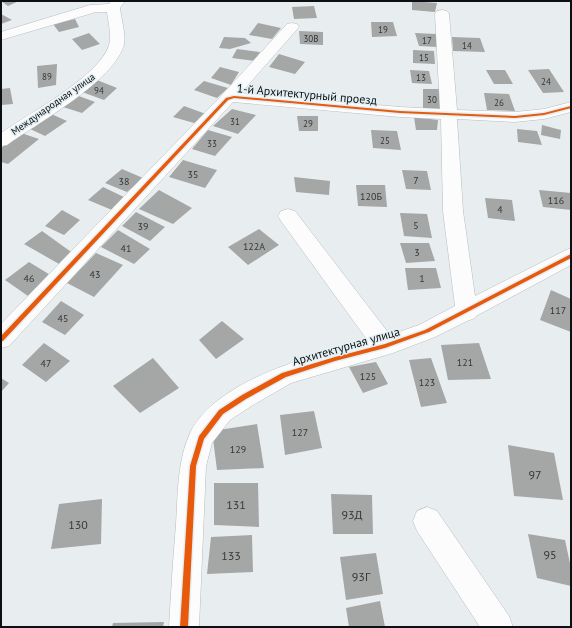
<svg xmlns="http://www.w3.org/2000/svg" width="572" height="628" font-family="'PT Sans',sans-serif">
  <style>
    .building { fill: #a5a6a6 }
    .lines { fill: none; stroke-linecap: round; stroke-linejoin: round }
    .minor-casing { stroke: #b8bcbd; stroke-width: 1 }
    .minor { fill: #fcfcfd; fill-rule: evenodd }
    .cycleway-casing { stroke: #e4eff3; stroke-width: 3 }
    .cycleway { fill: #e8590c; fill-rule: evenodd }
    .labels { text-anchor: middle; dominant-baseline: central; stroke-width: 3; stroke-linejoin: round; paint-order: stroke }
    .far-number-label { font-size: 9px; fill: #323637 }
    .far-street-label { font-size: 10px; fill: #0c1012; stroke: #e4eff3 }
    .number-label { font-size: 10px; fill: #323637 }
    .street-label { font-size: 12px; fill: #0c1012; stroke: #e4eff3 }
    .near-number-label { font-size: 12px; fill: #323637 }
  </style>
  <rect width="100%" height="100%" fill="#e8eef0"/>
  <path class="building" d="M1,1H19L8,6Z
    M412,1L437,3L435,12L412,10Z
    M314,6L317,18L294,19L292,7Z
    M1,14L12,20L1,24Z
    M75,19L79,27L59,32L53,24Z
    M371,22H393L397,36L372,37Z
    M258,23L281,28L272,39L249,35Z
    M299,31L323,32V45L300,44Z
    M89,33L100,44L82,50L72,39Z
    M415,33L436,34L437,47L419,46Z
    M224,37L245,38L251,43L230,49L219,48Z
    M452,37L480,38L485,52L453,51Z
    M237,49L260,52L255,61L232,58Z
    M413,50L434,51L435,64L413,63Z
    M279,54L305,62L295,74L269,67Z
    M57,64L56,85L38,88L37,66Z
    M220,67L239,72L231,85L211,78Z
    M549,69L564,92L543,93L528,70Z
    M410,70L429,71L432,84L412,83Z
    M486,70H505L513,84H494Z
    M97,80L117,88L104,100L82,92Z
    M204,81L228,88L217,98L194,90Z
    M10,88L13,104L1,105V89Z
    M423,89H441L443,109L423,108Z
    M484,93L509,94L515,111L487,110Z
    M76,95L95,102L82,113L63,107Z
    M184,106L206,114L194,123L173,117Z
    M232,109L256,115L238,134L213,126Z
    M49,113L67,121L45,136L28,128Z
    M297,116H318V131H299Z
    M414,117L438,120L437,130H416Z
    M542,125L561,130L560,139L541,135Z
    M517,129L537,131L542,145L518,142Z
    M208,130L232,137L215,156L192,149Z
    M371,130L397,131L401,150L373,148Z
    M21,133L39,139L8,164L1,162V148Z
    M183,160L217,170L205,188L169,177Z
    M122,169L143,178L127,192L105,183Z
    M402,170L427,171L431,190L406,189Z
    M294,177L330,181L329,195L296,192Z
    M356,185H385L387,207L358,206Z
    M103,187L126,198L112,210L88,200Z
    M159,190L192,208L173,224L139,209Z
    M539,190L571,193V210L543,207Z
    M485,198L512,200L515,221L488,218Z
    M62,210L80,220L64,235L45,226Z
    M136,212L165,227L150,241L122,226Z
    M400,213L427,214L432,238L404,236Z
    M259,229L279,245L248,265L228,247Z
    M118,230L150,249L134,264L101,247Z
    M42,231L74,254L59,264L24,244Z
    M400,243H429L435,261L406,263Z
    M96,253L123,265L94,297L67,283Z
    M29,262L52,276L28,296L5,280Z
    M405,268H436L441,288L408,290Z
    M551,290L571,299V332L540,320Z
    M61,301L84,315L65,335L42,322Z
    M222,321L244,339L216,359L199,340Z
    M44,343L70,361L46,382L22,365Z
    M479,343L491,379L448,380L441,345Z
    M153,358L179,388L140,413L113,386Z
    M431,358L447,403L421,407L409,360Z
    M376,362L388,384L363,393L349,367Z
    M1,378L9,383L1,392Z
    M314,411L322,448L285,455L280,415Z
    M257,424L264,468L217,470L212,431Z
    M508,445L554,453L563,500L514,496Z
    M214,483H258L259,527L214,525Z
    M331,494L372,495L373,534H333Z
    M102,499L101,544L51,549L59,504Z
    M528,534L565,540L571,568V586L537,578Z
    M252,535L253,572L207,574L211,537Z
    M376,553L383,594L346,600L340,557Z
    M380,601L385,627H349L346,608Z
    M164,622L163,627H112L113,623Z"/>
  <g class="lines">
    <defs>
      <path id="minor" d="M111,1H125L120,8C121,19 126,33 124,44C116,80 36,124 7,145L1,146V133C28,114 100,76 109,45C112,35 108,22 107,12H96L1,40V32L90,5L109,4Z
        M442,10L447,11L449,14L457,110L515,112L544,109L571,102V112L544,119L515,122L457,119L463,211L475,296L564,251L571,248V265L476,316L475,318L467,321L435,337L393,353L291,383L253,405L230,420L212,443L206,466L199,627H169C171,593 173,558 176,524C178,493 177,460 191,431C218,379 315,354 368,341L281,221L278,216L281,211L288,209L295,211L390,335L419,325L455,306L443,211L441,119L400,117L233,102L9,346L1,348V324L221,96L287,24L292,23L297,24L299,27L241,93L400,107L440,109L435,14L437,11Z
        M427,507L437,511L509,616L513,627H480L417,531L413,521L417,511Z"/>
    </defs>
    <use href="#minor" class="minor-casing"/>
    <use href="#minor" class="minor"/>
    <defs>
      <path id="cycleway" d="M234,96L400,111L515,116L544,113L571,106V108L544,115L515,118L400,113L234,98L228,100L3,341H1V336L226,98Z
        M571,254V258L429,332L385,348L335,361L286,377L246,399L223,414L204,439L196,466L188,627H180L190,466L199,436L219,410L242,395L282,373L335,357L385,344L425,330Z"/>
    </defs>
    <use href="#cycleway" class="cycleway-casing"/>
    <use href="#cycleway" class="cycleway"/>
  </g>
  <g class="labels">
    <g class="far-number-label">
      <text x="383" y="29">19</text>
      <text x="311" y="38">30В</text>
      <text x="427" y="40">17</text>
      <text x="467" y="45">14</text>
      <text x="424" y="57">15</text>
      <text x="47" y="76">89</text>
      <text x="421" y="77">13</text>
      <text x="546" y="81">24</text>
      <text x="99" y="90">94</text>
      <text x="432" y="99">30</text>
      <text x="499" y="102">26</text>
      <text x="235" y="121">31</text>
      <text x="308" y="123">29</text>
      <text x="385" y="140">25</text>
      <text x="212" y="143">33</text>
    </g>
    <g class="far-street-label">
      <text transform="translate(53 104) rotate(-35)">Международная улица</text>
    </g>
    <g class="number-label">
      <text x="193" y="174">35</text>
      <text x="416" y="180">7</text>
      <text x="124" y="181">38</text>
      <text x="371" y="196">120Б</text>
      <text x="556" y="200">116</text>
      <text x="500" y="209">4</text>
      <text x="416" y="225">5</text>
      <text x="143" y="226">39</text>
      <text x="254" y="246">122А</text>
      <text x="126" y="248">41</text>
      <text x="417" y="252">3</text>
      <text x="95" y="274">43</text>
      <text x="29" y="278">46</text>
      <text x="422" y="278">1</text>
      <text x="558" y="310">117</text>
      <text x="63" y="318">45</text>
      <text x="465" y="362">121</text>
      <text x="46" y="363">47</text>
      <text x="368" y="376">125</text>
      <text x="427" y="382">123</text>
      <text x="300" y="432">127</text>
      <text x="238" y="449">129</text>
    </g>
    <g class="street-label">
      <text transform="translate(307 94) rotate(5)">1-й Архитектурный проезд</text>
      <text transform="translate(346 346) rotate(-16)">Архитектурная улица</text>
    </g>
    <g class="near-number-label">
      <text x="535" y="474">97</text>
      <text x="236" y="504">131</text>
      <text x="352" y="514">93Д</text>
      <text x="78" y="524">130</text>
      <text x="550" y="554">95</text>
      <text x="231" y="555">133</text>
      <text x="361" y="576">93Г</text>
    </g>
  </g>
  <rect width="572" height="628" fill="none" stroke="#0c1012" stroke-width="4"/>
</svg>
